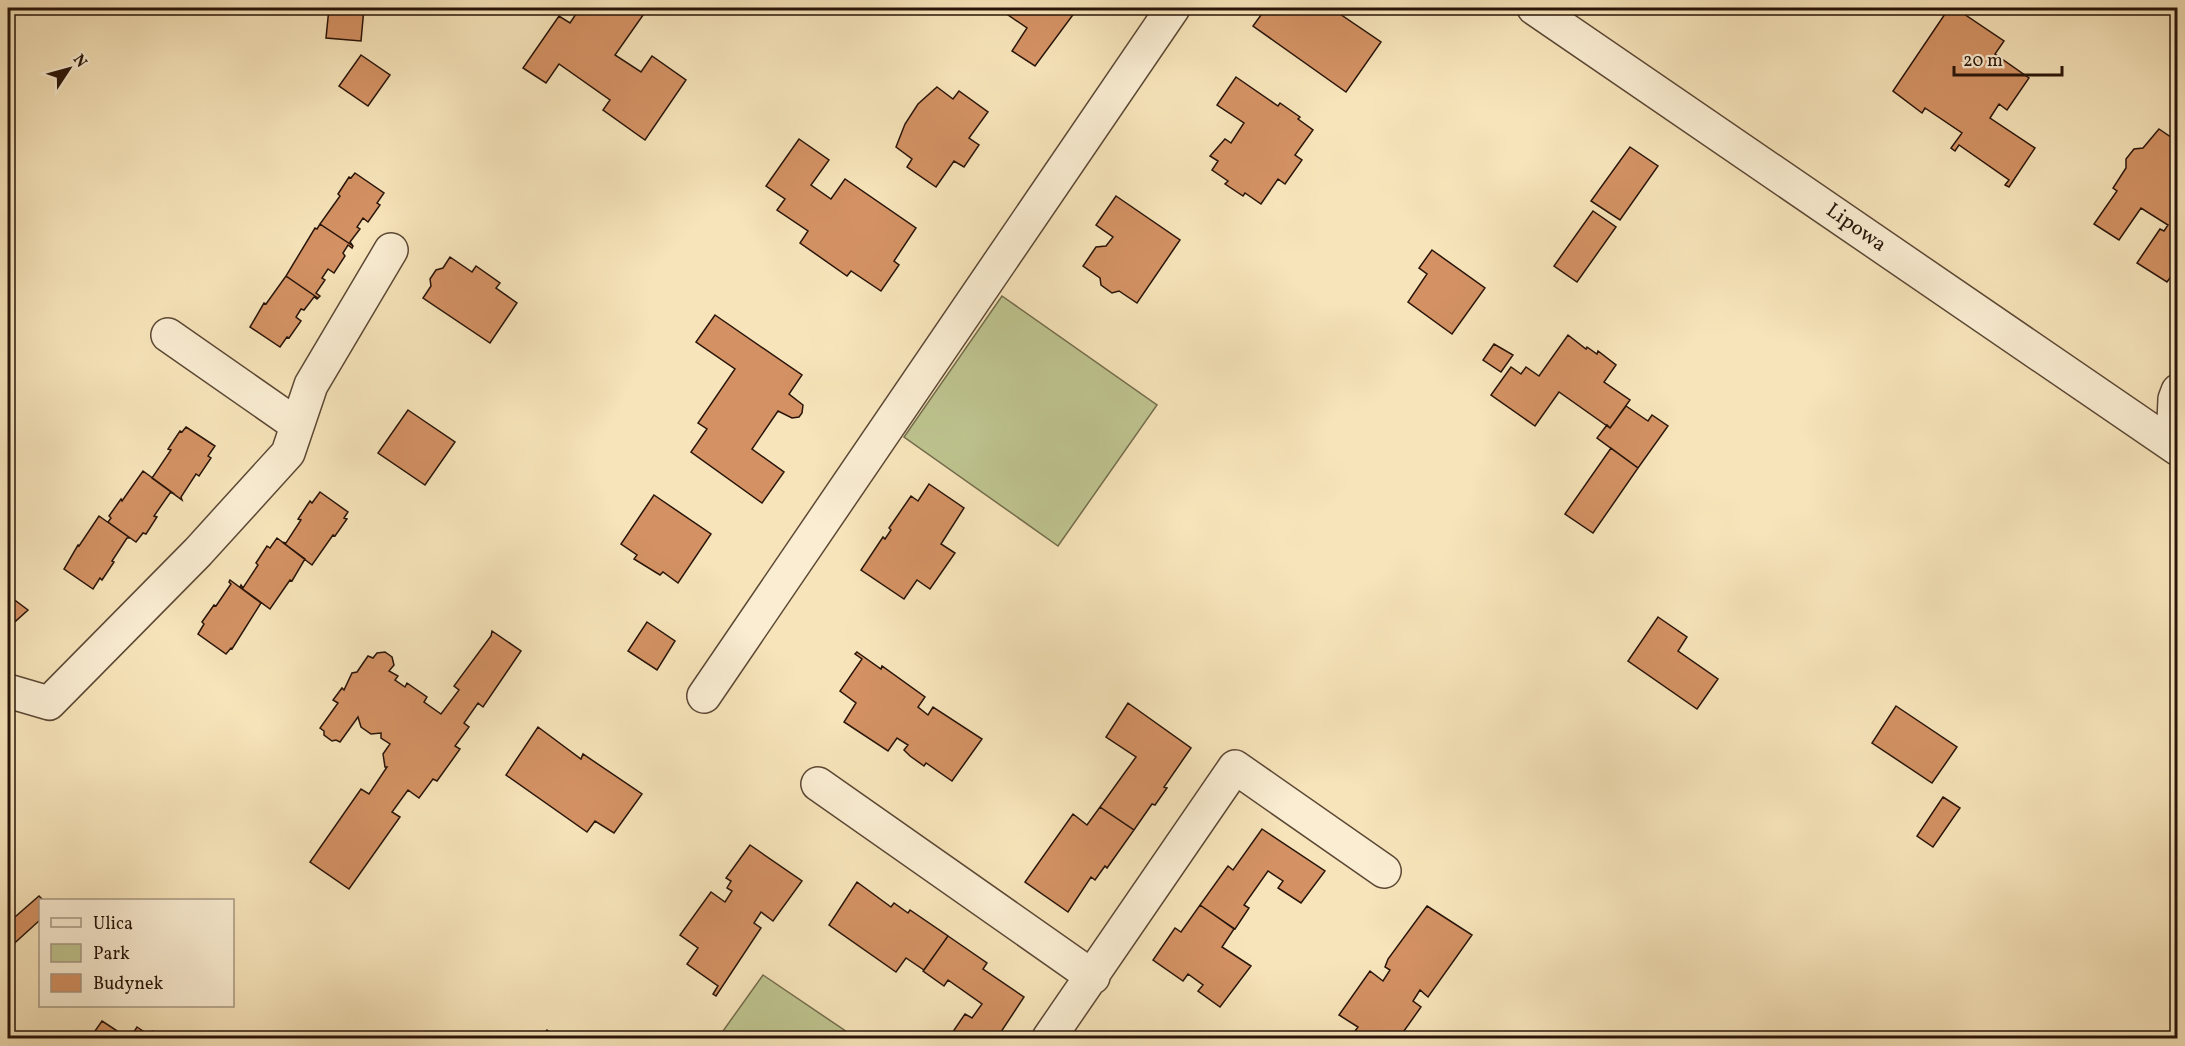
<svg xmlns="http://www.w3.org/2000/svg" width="2185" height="1046" font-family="Vollkorn,serif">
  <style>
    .green { fill: #bec48f; stroke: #736c4c; stroke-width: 1.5 }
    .building { fill: #d49264; stroke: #281409; stroke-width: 1.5 }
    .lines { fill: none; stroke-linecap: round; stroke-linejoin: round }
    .minor-casing { stroke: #5c4835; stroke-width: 36 }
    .minor { stroke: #faedd2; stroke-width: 33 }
    .labels { text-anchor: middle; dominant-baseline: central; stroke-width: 6; stroke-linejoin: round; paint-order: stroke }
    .street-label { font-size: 21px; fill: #281409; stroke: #faedd2 }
  </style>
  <rect width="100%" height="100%" fill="#f7e4ba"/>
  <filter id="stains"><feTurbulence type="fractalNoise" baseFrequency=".00333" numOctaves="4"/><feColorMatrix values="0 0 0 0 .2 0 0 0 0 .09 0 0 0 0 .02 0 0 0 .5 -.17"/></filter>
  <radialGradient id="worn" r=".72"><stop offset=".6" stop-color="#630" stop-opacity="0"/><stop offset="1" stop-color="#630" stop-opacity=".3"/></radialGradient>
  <path class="green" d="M1002,296L1157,405L1058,546L904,437Z
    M763,975L856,1038H718Z"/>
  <path class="building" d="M329,8H364L361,41L326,38Z
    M580,8H648L615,55L641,72L652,56L686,80L645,140L603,110L610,100L559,64L546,83L523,68L559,16L570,23Z
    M998,8H1078L1035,66L1012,51L1027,28Z
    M1266,8H1331L1381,42L1346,92L1253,26Z
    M1949,8H1955L2004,41L1995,54L2029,78L2007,110L1999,104L1990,118L2035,148L2009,187L2005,185L2009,180L1959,145L1955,151L1951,148L1962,133L1925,108L1922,113L1893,91Z
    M361,55L390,75L368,106L339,86Z
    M1236,77L1278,106L1280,103L1300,117L1298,119L1313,130L1295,155L1302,160L1285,184L1278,179L1261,204L1245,193L1243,196L1225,184L1228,181L1212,170L1218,161L1210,156L1225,139L1231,143L1244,123L1217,105Z
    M937,87L953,99L959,91L988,112L969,138L979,145L964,167L954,161L936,187L907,167L912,159L896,147L905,124L918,104Z
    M2159,129L2178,142V267L2167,282L2137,263L2160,229L2164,231L2168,225L2141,208L2119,240L2094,224L2117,191L2113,188L2126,168V159L2134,149L2143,148Z
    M799,139L829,160L811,185L831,199L845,179L916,228L894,261L899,265L881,291L851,271L847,276L800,243L808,231L777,210L785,199L766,186Z
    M1630,147L1658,166L1620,220L1591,201Z
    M355,173L384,193L377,203L380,205L368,222L363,218L357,227L360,229L350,242L353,246L320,224L340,196L338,194L349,177L351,178Z
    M1116,196L1180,240L1137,303L1119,291L1112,293L1101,285L1100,278L1083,266L1096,247L1106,246L1113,237L1096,225Z
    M1593,211L1616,227L1577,282L1554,266Z
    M320,224L353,246L352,248L348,245L343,253L345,256L334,273L328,269L322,278L325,280L316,293L320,296L318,298L286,276L315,228L317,229Z
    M1432,250L1485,288L1452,334L1408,302L1427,274L1419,268Z
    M450,257L472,272L476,266L500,283L496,288L517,303L490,343L423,298L431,286L430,279L436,270L443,268Z
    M286,276L318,298L317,299L314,297L304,310L301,309L296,317L301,321L289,338L287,337L280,347L250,327L264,303L266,304Z
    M715,315L802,375L789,394L803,405L802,413L799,417L792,418L778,411L752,449L784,472L762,503L691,452L707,429L698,423L735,369L696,342Z
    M1568,335L1586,349L1587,347L1597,354L1598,351L1616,365L1604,382L1630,400L1610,428L1559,392L1535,426L1491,395L1511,367L1521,374L1526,367L1539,376Z
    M1494,344L1513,355L1501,372L1483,360Z
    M1626,406L1648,421L1652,415L1668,426L1638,468L1597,438L1607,425L1610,428Z
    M408,410L455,442L425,485L378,453Z
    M186,427L215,446L208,456L211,458L199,476L196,474L181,497L182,500L152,478L171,450L168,449L180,431L182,432Z
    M1611,448L1638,468L1593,533L1565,514Z
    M143,471L173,493H170L154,516L157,517L146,534L143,533L136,542L108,522L111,518L109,516L121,499L122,501Z
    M929,484L964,508L941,544L955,553L930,589L917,580L904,599L861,570L883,537L885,539L891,530L889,528L911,496L918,501Z
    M320,492L348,512L344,518L347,519L335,536L333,535L312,565L282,542L286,543L301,520L298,519L310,501L312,503Z
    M654,495L711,534L678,583L663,572L660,575L634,559L637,555L621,544Z
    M99,516L130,538H127L112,561L114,562L102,580L100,578L93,589L64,569L78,545L79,546Z
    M277,538L305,559L292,581L290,580L270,609L240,587L241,585L243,588L258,565L256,563L267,546L270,548Z
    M230,580L261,603L232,649L231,648L226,654L198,634L204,624L202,622L214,605L216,606L231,584L229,582Z
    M8,595L28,610L8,628Z
    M1658,617L1687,637L1678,651L1718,679L1697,709L1628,661Z
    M647,622L675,641L657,670L628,651Z
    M492,631L521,651L483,707L478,703L464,723L469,727L455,746L460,749L437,781L433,779L419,798L408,790L392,812L400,817L349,889L310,862L361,789L369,794L387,767H385L383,754L390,744L381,738V733L371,734L361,727L358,717L340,742L336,740L332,741L324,735V731L320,728L338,703L333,700L342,688L344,690L352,673L357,672L368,656L373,658L377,653L385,652L392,657L394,665L389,671L398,676L395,680L405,687L407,683L427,697L424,702L441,714L459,690L454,686L491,636Z
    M857,652L881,669L882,666L925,697L918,707L928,715L933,707L982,739L952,781L926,763L924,766L910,756L904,750L908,745L897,738L888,751L844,722L856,703L840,691L862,659L855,654Z
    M1128,703L1191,748L1164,787L1167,788L1155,805L1152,804L1134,830L1100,807L1136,757L1106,737Z
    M1896,706L1957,747L1932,783L1872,743Z
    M538,727L581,759L583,754L642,794L614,833L595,821L587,832L506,775Z
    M1943,797L1960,808L1933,847L1917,836Z
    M1100,807L1134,830L1107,868L1105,866L1095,880L1091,877L1068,912L1025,882L1073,814L1087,825Z
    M1262,829L1325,871L1301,903L1278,888L1283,881L1268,871L1244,905L1249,908L1235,929L1200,905L1228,866L1233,870Z
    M750,845L802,881L773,921L761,912L754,923L761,928L716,996L713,994L718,986L687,964L698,948L680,935L711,892L725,902L732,891L727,888L731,881L726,878Z
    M857,882L891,907L894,903L908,913L910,910L948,936L924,970L906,958L896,972L829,925Z
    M39,896L43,900H40V920L8,949V923Z
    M1200,905L1234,929L1222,947L1251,966L1220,1007L1198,991L1203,985L1188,974L1183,981L1153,960L1175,928L1181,932Z
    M1427,906L1472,935L1428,997L1420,990L1413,1001L1421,1007L1399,1038H1350L1358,1027L1339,1015L1370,971L1383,981L1390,970L1385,967L1388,959Z
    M948,936L987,963L983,969L1024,997L997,1038H953L950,1036L965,1014L972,1018L982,1004L948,980L944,986L923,971Z
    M102,1021L128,1038H90Z
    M137,1027L146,1033L153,1031L165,1038H130Z
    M547,1030L558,1038H540Z"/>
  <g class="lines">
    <defs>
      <path id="minor" d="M1534,8L2178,449
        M168,335L297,425
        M2173,445L2175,399L2178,391
        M8,691L49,703L198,552L288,453L311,385L391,250
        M704,696L1173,8
        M818,784L1093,977
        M1049,1038L1235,767L1384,871"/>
    </defs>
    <use href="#minor" class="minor-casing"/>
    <use href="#minor" class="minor"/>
  </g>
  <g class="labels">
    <g class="street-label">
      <text transform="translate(1856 228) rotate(35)">Lipowa</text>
    </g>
  </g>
  <rect width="2185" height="1046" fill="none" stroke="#f7e4ba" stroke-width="30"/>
  <rect x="9" y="9" width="2167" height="1028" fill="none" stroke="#281409" stroke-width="3"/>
  <rect x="15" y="15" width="2155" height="1016" fill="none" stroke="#281409" stroke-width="1.5"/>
  <rect x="39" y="899" width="195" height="108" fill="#faedd2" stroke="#a69682" stroke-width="1.5"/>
  <rect x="51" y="918" width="30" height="9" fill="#faedd2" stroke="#a69682" stroke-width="1.5"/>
  <text x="93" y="929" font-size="18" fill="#281409">Ulica</text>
  <rect x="51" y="944" width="30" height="18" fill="#bec48f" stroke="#a69682" stroke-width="1.5"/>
  <text x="93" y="959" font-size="18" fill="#281409">Park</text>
  <rect x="51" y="974" width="30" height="18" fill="#d49264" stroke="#a69682" stroke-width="1.5"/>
  <text x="93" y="989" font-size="18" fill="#281409">Budynek</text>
  <g transform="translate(69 69) rotate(54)" stroke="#faedd2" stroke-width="4.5" paint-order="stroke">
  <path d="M0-4.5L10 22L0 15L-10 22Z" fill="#281409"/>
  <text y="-9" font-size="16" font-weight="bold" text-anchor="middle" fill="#281409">N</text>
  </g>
  <path d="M1954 66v9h108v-9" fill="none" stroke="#281409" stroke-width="3"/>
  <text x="1963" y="66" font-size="18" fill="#281409" stroke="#faedd2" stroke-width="4.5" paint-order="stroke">20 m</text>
  <rect width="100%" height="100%" filter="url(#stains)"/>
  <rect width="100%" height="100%" fill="url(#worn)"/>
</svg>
